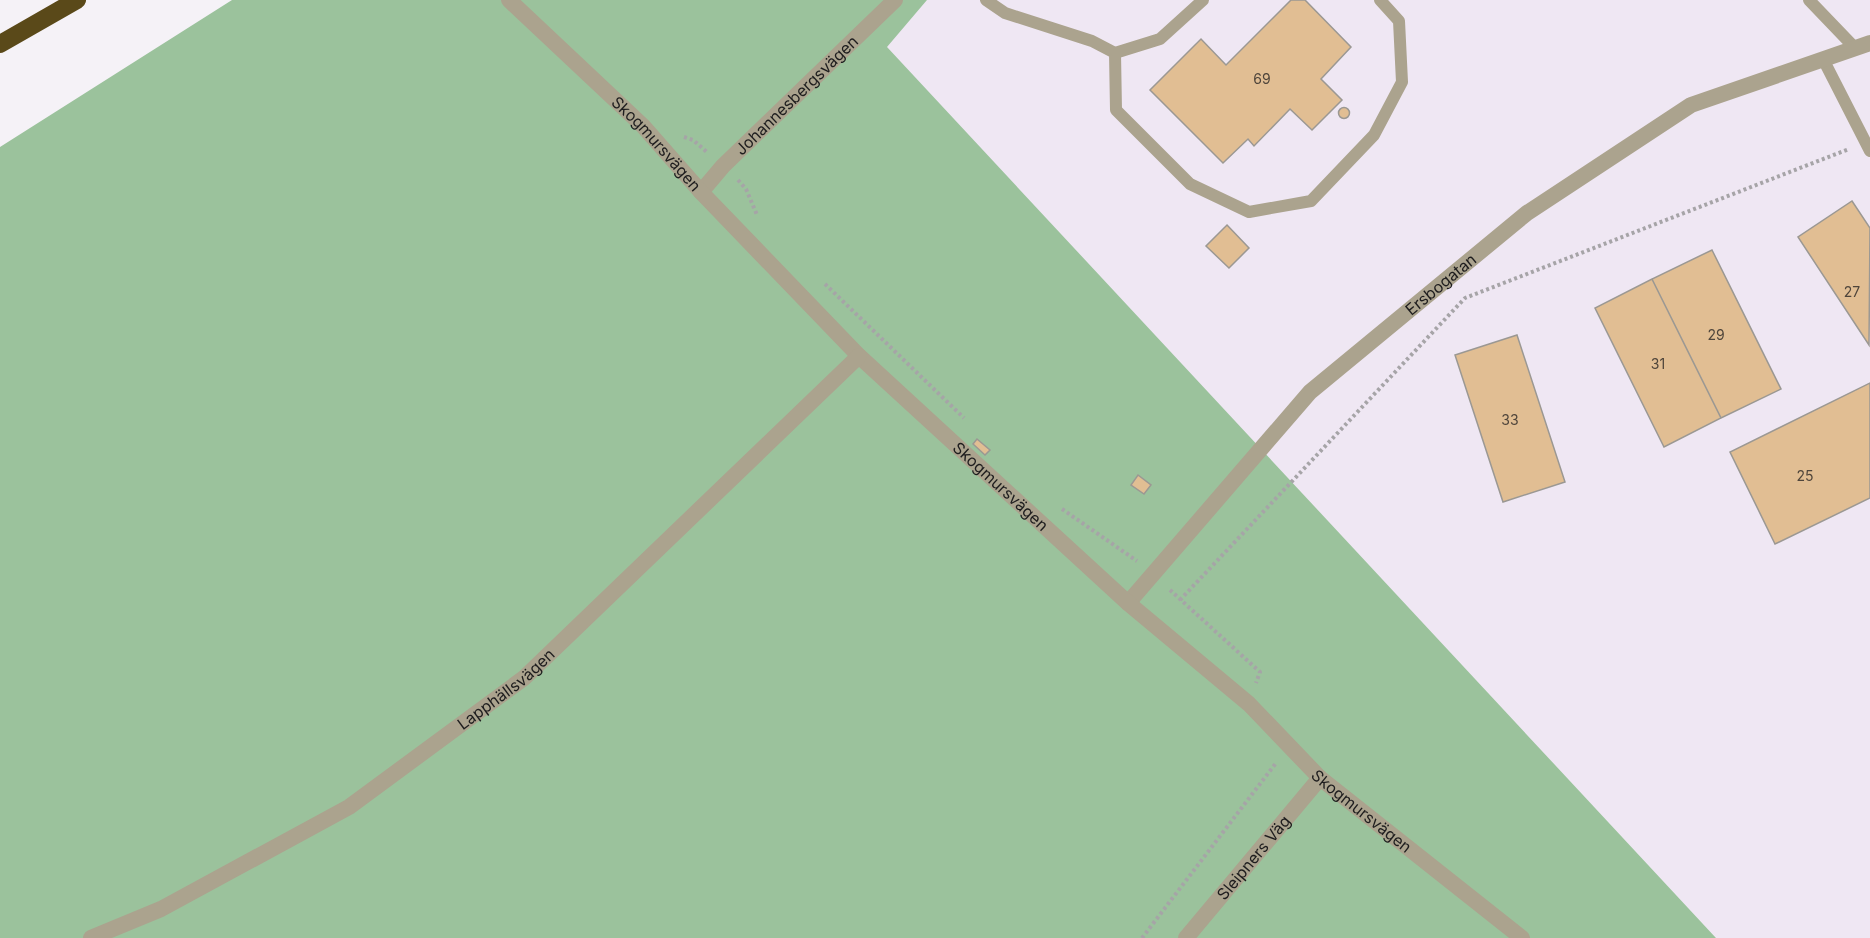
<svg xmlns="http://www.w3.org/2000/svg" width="1870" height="938" font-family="Inter,sans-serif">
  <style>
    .built { fill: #efe7f3 }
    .forest { fill: #9bc29c }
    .building { fill: #e1be93; stroke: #9b9893; stroke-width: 1.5 }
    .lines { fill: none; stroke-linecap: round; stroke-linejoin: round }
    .path { stroke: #a6a4a7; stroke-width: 4; stroke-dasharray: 3 3; stroke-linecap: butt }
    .service { stroke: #aba38e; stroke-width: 12 }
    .minor { stroke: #aba38e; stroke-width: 16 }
    .tertiary { stroke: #aba38e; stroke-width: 16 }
    .motorway { stroke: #5a4919; stroke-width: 18 }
    .labels { text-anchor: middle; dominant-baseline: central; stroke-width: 4.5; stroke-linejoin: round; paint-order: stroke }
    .number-label { font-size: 14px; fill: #4f453b }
    .street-label { font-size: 16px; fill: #1e1d1e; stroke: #fff }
  </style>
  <rect width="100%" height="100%" fill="#f5f2f7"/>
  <path class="built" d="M927,0H1870V938H1716L886,47Z"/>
  <path class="forest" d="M232,0H927L887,47L1716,938H0V147Z"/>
  <path class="building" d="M1291,0H1305L1351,47L1321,79L1342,100L1312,130L1290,109L1254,146L1248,139L1223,163L1150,90L1201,39L1226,65Z
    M1338.5 113a5.5 5.5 0 1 1 11 0a5.5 5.5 0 1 1-11 0Z
    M1852,201L1870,228L1869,345L1798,237Z
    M1227,225L1249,248L1229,268L1206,246Z
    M1712,250L1781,389L1721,418L1652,279Z
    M1652,279L1721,418L1664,447L1595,308Z
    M1517,335L1565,482L1503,502L1455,355Z
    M1870,383V498L1775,544L1730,452Z
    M977,439L990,450L985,455L973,444Z
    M1138,475L1151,485L1144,494L1131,485Z"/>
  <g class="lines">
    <path class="path" d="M684,137L693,140L708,153
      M738,180L746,189L757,215
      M825,284L964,418
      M1062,509L1137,561
      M1170,590L1260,672L1256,683
      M1180,600L1465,298L1849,149
      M1142,938L1276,763"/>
    <path class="service" d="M986,0L1005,13L1092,41L1115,53L1160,39L1203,0
      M1809,0L1855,48
      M1115,53L1116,110L1190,184L1249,212L1311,201L1374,135L1402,82L1399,21L1380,0
      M1823,59L1870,151"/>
    <g class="minor">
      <path id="s1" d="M701,192L723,166L895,0"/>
      <path id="s2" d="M1128,603L1310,392L1527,213L1691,105L1870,43"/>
      <path id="s3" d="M1186,938L1320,778"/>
    </g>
    <g class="tertiary">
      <path id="s4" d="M509,0L643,126L701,192L859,356L1128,603L1249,704L1320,778L1522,938"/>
      <path id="s5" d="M91,938L161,909L349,807L524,678L859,356"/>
    </g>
    <path class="motorway" d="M0,44L77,0"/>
  </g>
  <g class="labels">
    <g class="number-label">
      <text x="1262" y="78">69</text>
      <text x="1852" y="291">27</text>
      <text x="1716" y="334">29</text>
      <text x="1658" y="363">31</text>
      <text x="1510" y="419">33</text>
      <text x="1805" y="475">25</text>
    </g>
    <g class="street-label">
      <text stroke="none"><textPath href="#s1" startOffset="136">Johannesbergsvägen</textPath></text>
      <text stroke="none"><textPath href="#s4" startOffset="206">Skogmursvägen</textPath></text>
      <text stroke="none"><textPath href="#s2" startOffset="448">Ersbogatan</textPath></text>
      <text stroke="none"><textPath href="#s4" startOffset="692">Skogmursvägen</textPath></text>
      <text stroke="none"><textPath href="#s5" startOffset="486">Lapphällsvägen</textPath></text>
      <text stroke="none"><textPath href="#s4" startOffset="1178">Skogmursvägen</textPath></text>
      <text stroke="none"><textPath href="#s3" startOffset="105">Sleipners Väg</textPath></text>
    </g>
  </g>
</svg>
